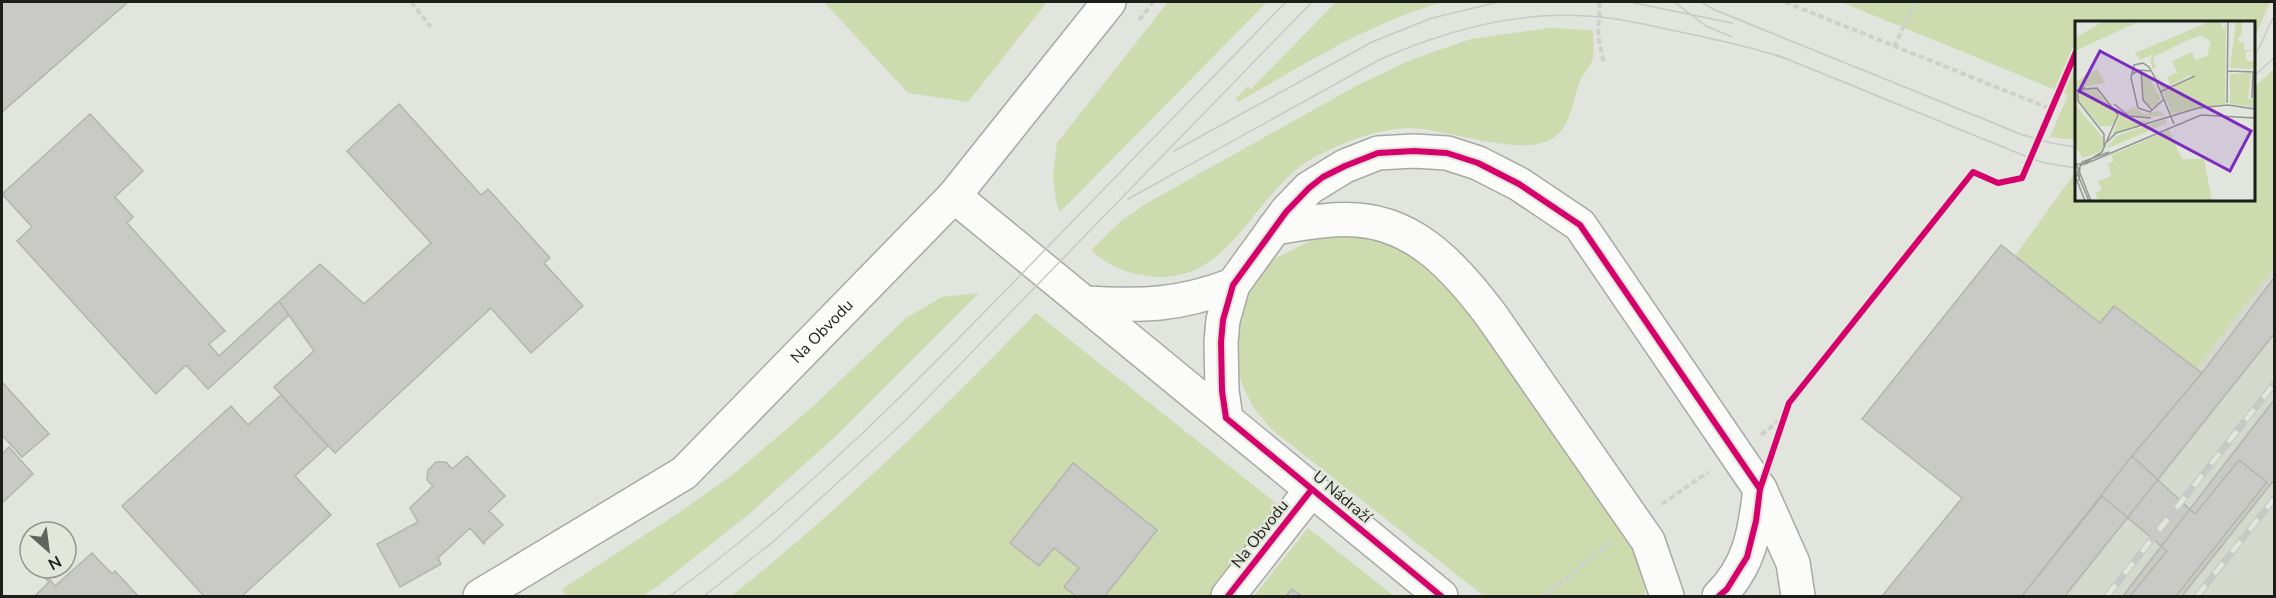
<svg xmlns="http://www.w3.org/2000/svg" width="2276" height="598" font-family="'Nunito Sans',sans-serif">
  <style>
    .built { fill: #d5d9cd }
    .green { fill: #cedbaf }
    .building { fill: #c9cac6; stroke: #b3b4b0; stroke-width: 1.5 }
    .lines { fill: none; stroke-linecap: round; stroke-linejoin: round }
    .minor-casing { stroke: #a8a9a5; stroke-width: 36 }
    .path { stroke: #cfd0ce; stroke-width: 4; stroke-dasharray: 6 3; stroke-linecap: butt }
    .minor { stroke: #fbfbfa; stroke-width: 33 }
    .tram { stroke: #c8c9c6; stroke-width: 1.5 }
    .rail-casing { stroke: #c8c9c6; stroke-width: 7 }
    .rail { stroke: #e3e7db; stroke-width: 4.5; stroke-dasharray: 14; stroke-linecap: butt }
    .cycleway-casing { stroke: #e3e7db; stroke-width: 10 }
    .cycleway { stroke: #d6006c; stroke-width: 6 }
    .labels { text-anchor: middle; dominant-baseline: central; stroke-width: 5; stroke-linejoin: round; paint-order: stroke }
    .street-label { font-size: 16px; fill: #1c1e19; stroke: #e3e7db }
    .inset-road { fill: none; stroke: #93958f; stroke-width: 1.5 }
    .view { fill: #7b2cbf; fill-opacity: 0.15; stroke: #7b2cbf; stroke-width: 3 }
    .inset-edge { fill: none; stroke: #1c1e19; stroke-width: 3 }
  </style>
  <rect width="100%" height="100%" fill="#e2e4de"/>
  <path class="built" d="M2274,268V596H2022L2201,373L2197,368Z"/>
  <path class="green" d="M824,2H1047L968,102L908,93Z
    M1168,2H1267L1060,212L1056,201L1053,176L1057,143Z
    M1336,2H1444C1370,22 1305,64 1238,102L1236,98L1248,86L1251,89Z
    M1841,2H2270L2254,39V22H2076V140L2050,137L2068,95Z
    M1550,28L1593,30C1593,39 1594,49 1593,58C1591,66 1583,73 1580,81C1572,101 1572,125 1553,138C1523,159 1443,127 1406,128C1374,130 1343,142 1315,157C1254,189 1231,288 1148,276C1125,273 1108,266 1091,250L1121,221L1147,203L1356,86L1413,59L1471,39Z
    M2274,69V268L2197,368L2202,373L2114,306L2100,323L2015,256L2074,174H2076V200H2254V87Z
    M1344,234L1396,242L1441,276L1632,538C1641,558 1649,574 1644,596H1484L1271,429L1253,407L1242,384L1235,359L1241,306L1257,276L1270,261L1318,237Z
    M979,293L837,435L749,514L662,583L643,596H566L562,589L680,512L735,473L809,410L906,318L942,297Z
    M1036,313L1282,508L1211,596H731C840,510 939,413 1036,313Z
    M1308,528L1394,596H1302L1292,589L1286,596H1254Z"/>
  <path class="building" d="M2,2H128L2,112Z
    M399,104L481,195L488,189L550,258L544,263L583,306L531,353L491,308L335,453L274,387L314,351L279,301L320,264L364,304L431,243L347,151Z
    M90,114L143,171L115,197L133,217L127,223L225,331L209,344L219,356L279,301L289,315L208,389L186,365L156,394L17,241L32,227L2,194Z
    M2001,245L2100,323L2114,306L2202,373L2132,456L2195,514L2239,460L2267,482L2176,596H2130L2167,551L2102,496L2022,596H1882L1962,498L1862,419Z
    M2274,278V334L2065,596H2022L2132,456L2202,373Z
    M2,382L49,434L22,457L2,435Z
    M281,395L328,446L295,476L331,515L242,596H204L122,506L231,406L248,425Z
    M2274,400V480L2182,596H2123Z
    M9,447L33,474L2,503V454Z
    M467,456L505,496L489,511L503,525L485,541L484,544L470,528L438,558L441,564L400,587L377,544L418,522L410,508L433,486L427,480L428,470L436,462H446L452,469Z
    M1073,463L1157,530L1105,596H1076L1064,587L1079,568L1054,548L1039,566L1010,543Z
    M92,553L112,574L115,571L138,596H35L49,582L45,578L47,576L55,586Z
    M1292,589L1302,596H1286Z"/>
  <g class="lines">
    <defs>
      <g id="minor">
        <path d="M954,196L1441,596"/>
        <path d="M1274,228C1301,224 1330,218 1357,220C1417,224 1457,270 1491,315L1648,541L1667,596"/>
        <path d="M1084,303C1143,306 1177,306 1233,285"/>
        <path d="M1226,418L1222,391L1221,342L1223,320L1233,285L1286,212L1309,188L1345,166L1378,153L1414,151L1447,153L1478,163L1519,184L1580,225L1760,489L1793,563L1798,596"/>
        <path id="s1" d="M480,596L684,473L954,196L1109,2"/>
        <path d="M1228,596L1312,489"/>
        <path d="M1719,596C1750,566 1755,531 1760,489"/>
      </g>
    </defs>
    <use href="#minor" class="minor-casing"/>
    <path class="path" d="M411,2L431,27
      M1600,2L1598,35L1604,64
      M1785,2L2051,109
      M1139,20L1153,2
      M1894,47L1915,2
      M1761,435L1784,417
      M1662,504L1708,472
      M1544,596L1611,542"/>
    <use href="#minor" class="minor"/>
    <path class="tram" d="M1629,2L1732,23
      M1674,2L1706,26L1732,37
      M1701,2L1715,10L2023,135L2051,143L2076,147
      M1777,55L2030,158L2045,163L2076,168
      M2254,58L2274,16
      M2254,76L2274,58
      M1174,151L1372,42L1432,18L1499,2
      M1128,199L1379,60C1448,29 1524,9 1600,17C1631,20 1660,28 1690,34C1721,41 1753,47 1783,58
      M670,596C805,497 921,378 1036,259C1119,173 1203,87 1286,2
      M704,596L774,541L906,420L1312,2"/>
    <defs>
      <path id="rail" d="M2107,596L2274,384
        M2197,596L2274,499"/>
    </defs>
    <use href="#rail" class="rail-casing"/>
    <use href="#rail" class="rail"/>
    <defs>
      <path id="cycleway" d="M1228,596L1312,489
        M1441,596L1226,418L1222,391L1221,342L1223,320L1233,285L1286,212L1309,188L1323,177L1345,166L1378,153L1414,151L1447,153L1478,163L1519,184L1580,225L1760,489
        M1719,596L1727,589L1747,557L1756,521L1760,489L1789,403L1973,172L1998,183L2022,178L2076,52"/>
    </defs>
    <use href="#cycleway" class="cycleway-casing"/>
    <use href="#cycleway" class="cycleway"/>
  </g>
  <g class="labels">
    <g class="street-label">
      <text stroke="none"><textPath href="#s1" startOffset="436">Na Obvodu</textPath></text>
      <text transform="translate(1342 497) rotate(40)">U Nádraží</text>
      <text transform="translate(1260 534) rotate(-52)">Na Obvodu</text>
    </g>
  </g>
  <g transform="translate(2075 21)">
    <rect width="180" height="180" fill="#e2e4de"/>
    <path d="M29,0L63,1L0,30V17ZM136,0H145L149,10L151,0L150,83L97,93L88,71L117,58L115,54L87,69L79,52L90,65L95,63L92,56L102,52L97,40L117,31L120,39L132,35L136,21L126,14L113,19L78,36L81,47L78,48L75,39L78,33L65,39L60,32ZM161,0H167V12L162,19L169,22V29H180L171,31V40H180V48L155,47ZM22,48L30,62L0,67V61ZM71,51L86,77L80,88L69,81L67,52ZM176,52L173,78H180V86L155,83V53ZM14,66L24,69L22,71L41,90L42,98L36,105H25L3,79L5,70ZM0,77L2,86L30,119L27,130L8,137L0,126ZM58,86L69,93L84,90L91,95L63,96L50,92ZM45,92L58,99L76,100L38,113ZM92,98L90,103L31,128L41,115ZM94,109L107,138H129L137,180H24L20,172L27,169L23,160L36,155L33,142L39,140L36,134Z" fill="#cedbaf"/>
    <path class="inset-road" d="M66,49L68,79L77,89M153,50L180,51M56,54L64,49L75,50M10,66L3,72V80L29,113V127M0,69L22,67L43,94L27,131L5,145L4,160M85,71L120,55M177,77L178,51M88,79L75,91L63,87L56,57L59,44L68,42L74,46L79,55L99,103M152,82L153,0M39,83L54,95L76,97M32,121L41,112L123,87L153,84L180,88M0,140L16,180M0,143H10L126,94L180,97M2,152L14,180M1,156L7,141L34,131M1,157L10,180"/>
    <path class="view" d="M25,30L176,110L155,150L4,70Z"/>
    <rect width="180" height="180" class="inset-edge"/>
  </g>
  <rect width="2276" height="598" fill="none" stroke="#1c1e19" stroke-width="6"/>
  <g transform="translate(48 550) rotate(152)"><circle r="28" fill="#e3e7db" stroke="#93978d" stroke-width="1.5"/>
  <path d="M0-4.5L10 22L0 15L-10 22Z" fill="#61635e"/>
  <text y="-9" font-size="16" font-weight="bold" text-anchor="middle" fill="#1c1e19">N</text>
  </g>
</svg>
